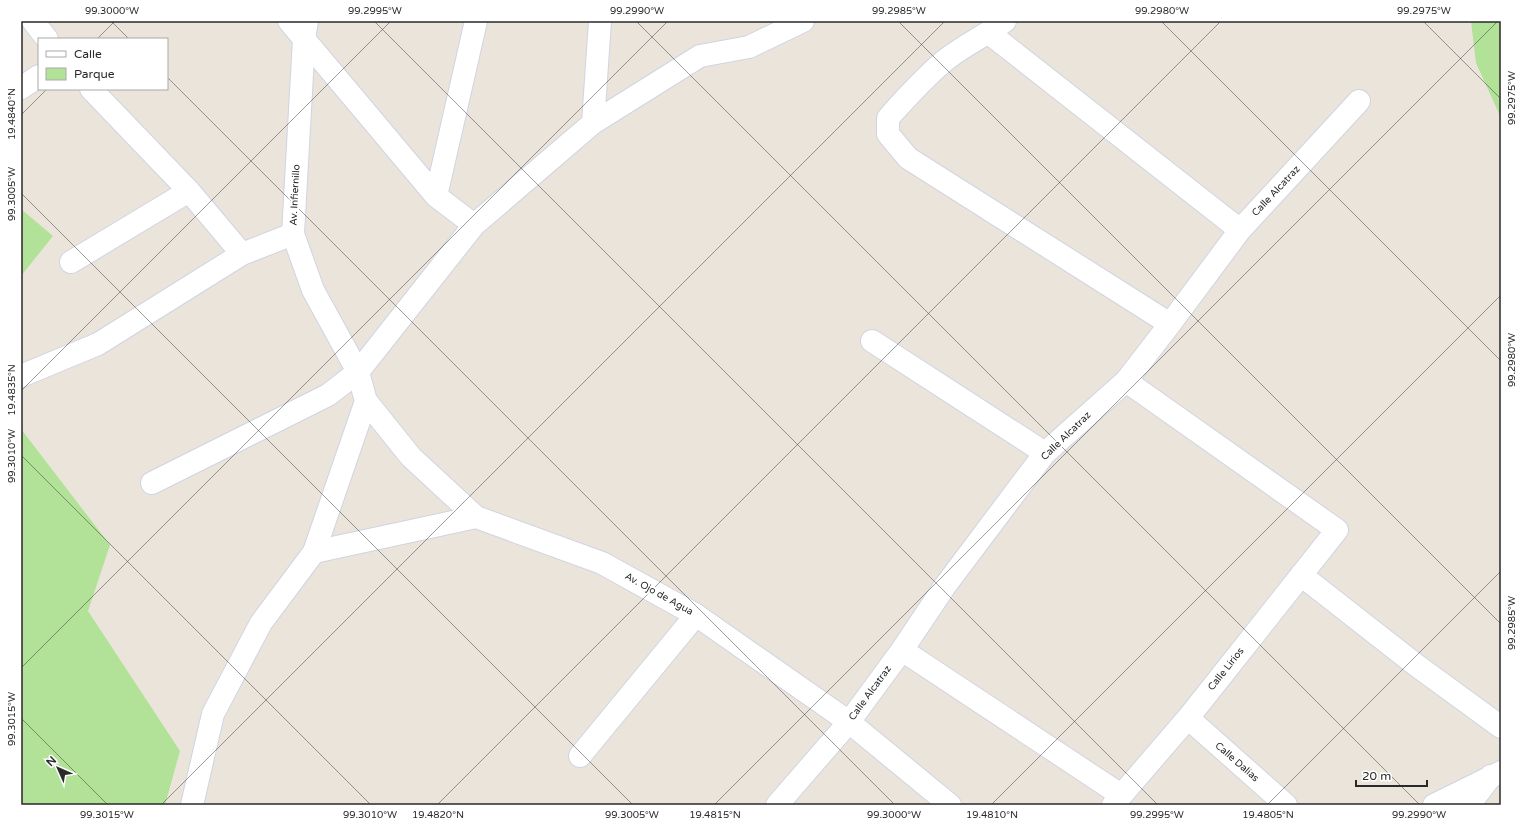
<svg xmlns="http://www.w3.org/2000/svg" width="1522" height="826" font-family="'Varela Round',sans-serif">
  <style>
    .green { fill: #b1e298 }
    .lines { fill: none; stroke-linecap: round; stroke-linejoin: round }
    .street-casing { stroke: #d0d4e2; stroke-width: 24 }
    .secondary-casing { stroke: #d0d4e2; stroke-width: 24 }
    .street { stroke: #fff; stroke-width: 22 }
    .secondary { stroke: #fff; stroke-width: 22 }
    .ticks { fill: none; stroke: #292929; stroke-width: 1; stroke-opacity: 0.45 }
    .labels { text-anchor: middle; dominant-baseline: central; stroke-width: 4; stroke-linejoin: round; paint-order: stroke }
    .street-label { font-size: 10px; fill: #292929; stroke: #fff }
    .neatline { fill: none; stroke: #292929; stroke-width: 1.5 }
    .ticks-label { font-size: 10px; text-anchor: middle; fill: #292929 }
  </style>
  <rect width="100%" height="100%" fill="#ebe4db"/>
  <path class="green" d="M1471,21H1501V118L1476,63Z
    M21,209L53,236L21,276Z
    M21,429L110,545L88,611L180,751L165,805H21Z"/>
  <g class="lines">
    <defs>
      <path id="street" d="M33,21L47,39
        M289,21L436,196L474,225
        M1005,21C985,36 962,46 943,62C923,79 905,99 888,118V134L908,158L1170,324
        M989,33L1240,230
        M21,88L39,76
        M91,89L189,191L242,254L293,234
        M593,123L600,21
        M436,196L476,21
        M71,262L189,191
        M872,341L1045,453
        M21,376L98,344L242,254
        M152,483L328,395L358,372L474,225L593,123L700,56L749,47L803,21
        M314,552L476,517
        M1301,575L1416,665L1501,727
        M902,650L1121,795
        M1188,718L1286,805
        M580,756L696,615
        M777,805L849,722L902,650L945,586L1045,453L1126,381L1170,324L1240,230L1359,101
        M1113,805L1188,718L1337,530L1126,381
        M1469,805L1491,776"/>
      <path id="secondary" d="M307,21L304,39L293,234L313,290L358,372L366,401L411,457L476,517L602,563L696,615L849,722L950,805
        M192,805L213,714L261,623L314,552L366,401
        M1434,805L1501,772"/>
    </defs>
    <use href="#street" class="street-casing"/>
    <use href="#secondary" class="secondary-casing"/>
    <use href="#street" class="street"/>
    <use href="#secondary" class="secondary"/>
  </g>
  <path class="ticks" d="M111,21L129,39M374,21L1158,805M636,21L1420,805M898,21L1501,624M1161,21L1501,361M1423,21L1501,99M97,39L115,21M167,77L895,805M21,115L47,89M21,193L633,805M21,391L391,21M21,455L371,805M21,668L668,21M21,718L108,805M161,805L945,21M437,805L1221,21M714,805L1498,21M991,805L1501,295M1267,805L1501,571"/>
  <g class="labels">
    <g class="street-label">
      <text transform="translate(1276 191) rotate(-47)">Calle Alcatraz</text>
      <text transform="translate(295 195) rotate(-87)">Av. Infiernillo</text>
      <text transform="translate(1066 436) rotate(-44)">Calle Alcatraz</text>
      <text transform="translate(659 594) rotate(29)">Av. Ojo de Agua</text>
      <text transform="translate(1226 669) rotate(-52)">Calle Lirios</text>
      <text transform="translate(870 693) rotate(-54)">Calle Alcatraz</text>
      <text transform="translate(1237 762) rotate(41)">Calle Dalias</text>
    </g>
  </g>
  <rect width="1522" height="826" fill="none" stroke="#ffffff" stroke-width="44"/>
  <rect x="38" y="38" width="130" height="52" fill="#ffffff" stroke="#a9a9a9"/>
  <rect x="46" y="51" width="20" height="6" fill="#ffffff" stroke="#a9a9a9"/>
  <text x="74" y="58" font-size="12" fill="#292929">Calle</text>
  <rect x="46" y="68" width="20" height="12" fill="#b1e298" stroke="#a9a9a9"/>
  <text x="74" y="78" font-size="12" fill="#292929">Parque</text>
  <g transform="translate(58 768) rotate(315)" stroke="#ffffff" stroke-width="3" paint-order="stroke">
  <path d="M0-3L7 15L0 10L-7 15Z" fill="#292929"/>
  <text y="-6" font-size="11" font-weight="bold" text-anchor="middle" fill="#292929">N</text>
  </g>
  <path d="M1356 780v6h71v-6" fill="none" stroke="#292929" stroke-width="2"/>
  <text x="1362" y="780" font-size="12" fill="#292929" stroke="#ffffff" stroke-width="3" paint-order="stroke">20 m</text>
  <rect x="22" y="22" width="1478" height="782" class="neatline"/>
  <g class="ticks-label">
    <text x="112" y="14">99.3000°W</text>
    <text x="375" y="14">99.2995°W</text>
    <text x="637" y="14">99.2990°W</text>
    <text x="899" y="14">99.2985°W</text>
    <text x="1162" y="14">99.2980°W</text>
    <text x="1424" y="14">99.2975°W</text>
    <text transform="translate(1511 98) rotate(-90)" y="4">99.2975°W</text>
    <text transform="translate(11 114) rotate(-90)" y="4">19.4840°N</text>
    <text transform="translate(11 194) rotate(-90)" y="4">99.3005°W</text>
    <text transform="translate(1511 360) rotate(-90)" y="4">99.2980°W</text>
    <text transform="translate(11 390) rotate(-90)" y="4">19.4835°N</text>
    <text transform="translate(11 456) rotate(-90)" y="4">99.3010°W</text>
    <text transform="translate(1511 623) rotate(-90)" y="4">99.2985°W</text>
    <text transform="translate(11 719) rotate(-90)" y="4">99.3015°W</text>
    <text x="107" y="818">99.3015°W</text>
    <text x="370" y="818">99.3010°W</text>
    <text x="438" y="818">19.4820°N</text>
    <text x="632" y="818">99.3005°W</text>
    <text x="715" y="818">19.4815°N</text>
    <text x="894" y="818">99.3000°W</text>
    <text x="992" y="818">19.4810°N</text>
    <text x="1157" y="818">99.2995°W</text>
    <text x="1268" y="818">19.4805°N</text>
    <text x="1419" y="818">99.2990°W</text>
  </g>
</svg>
